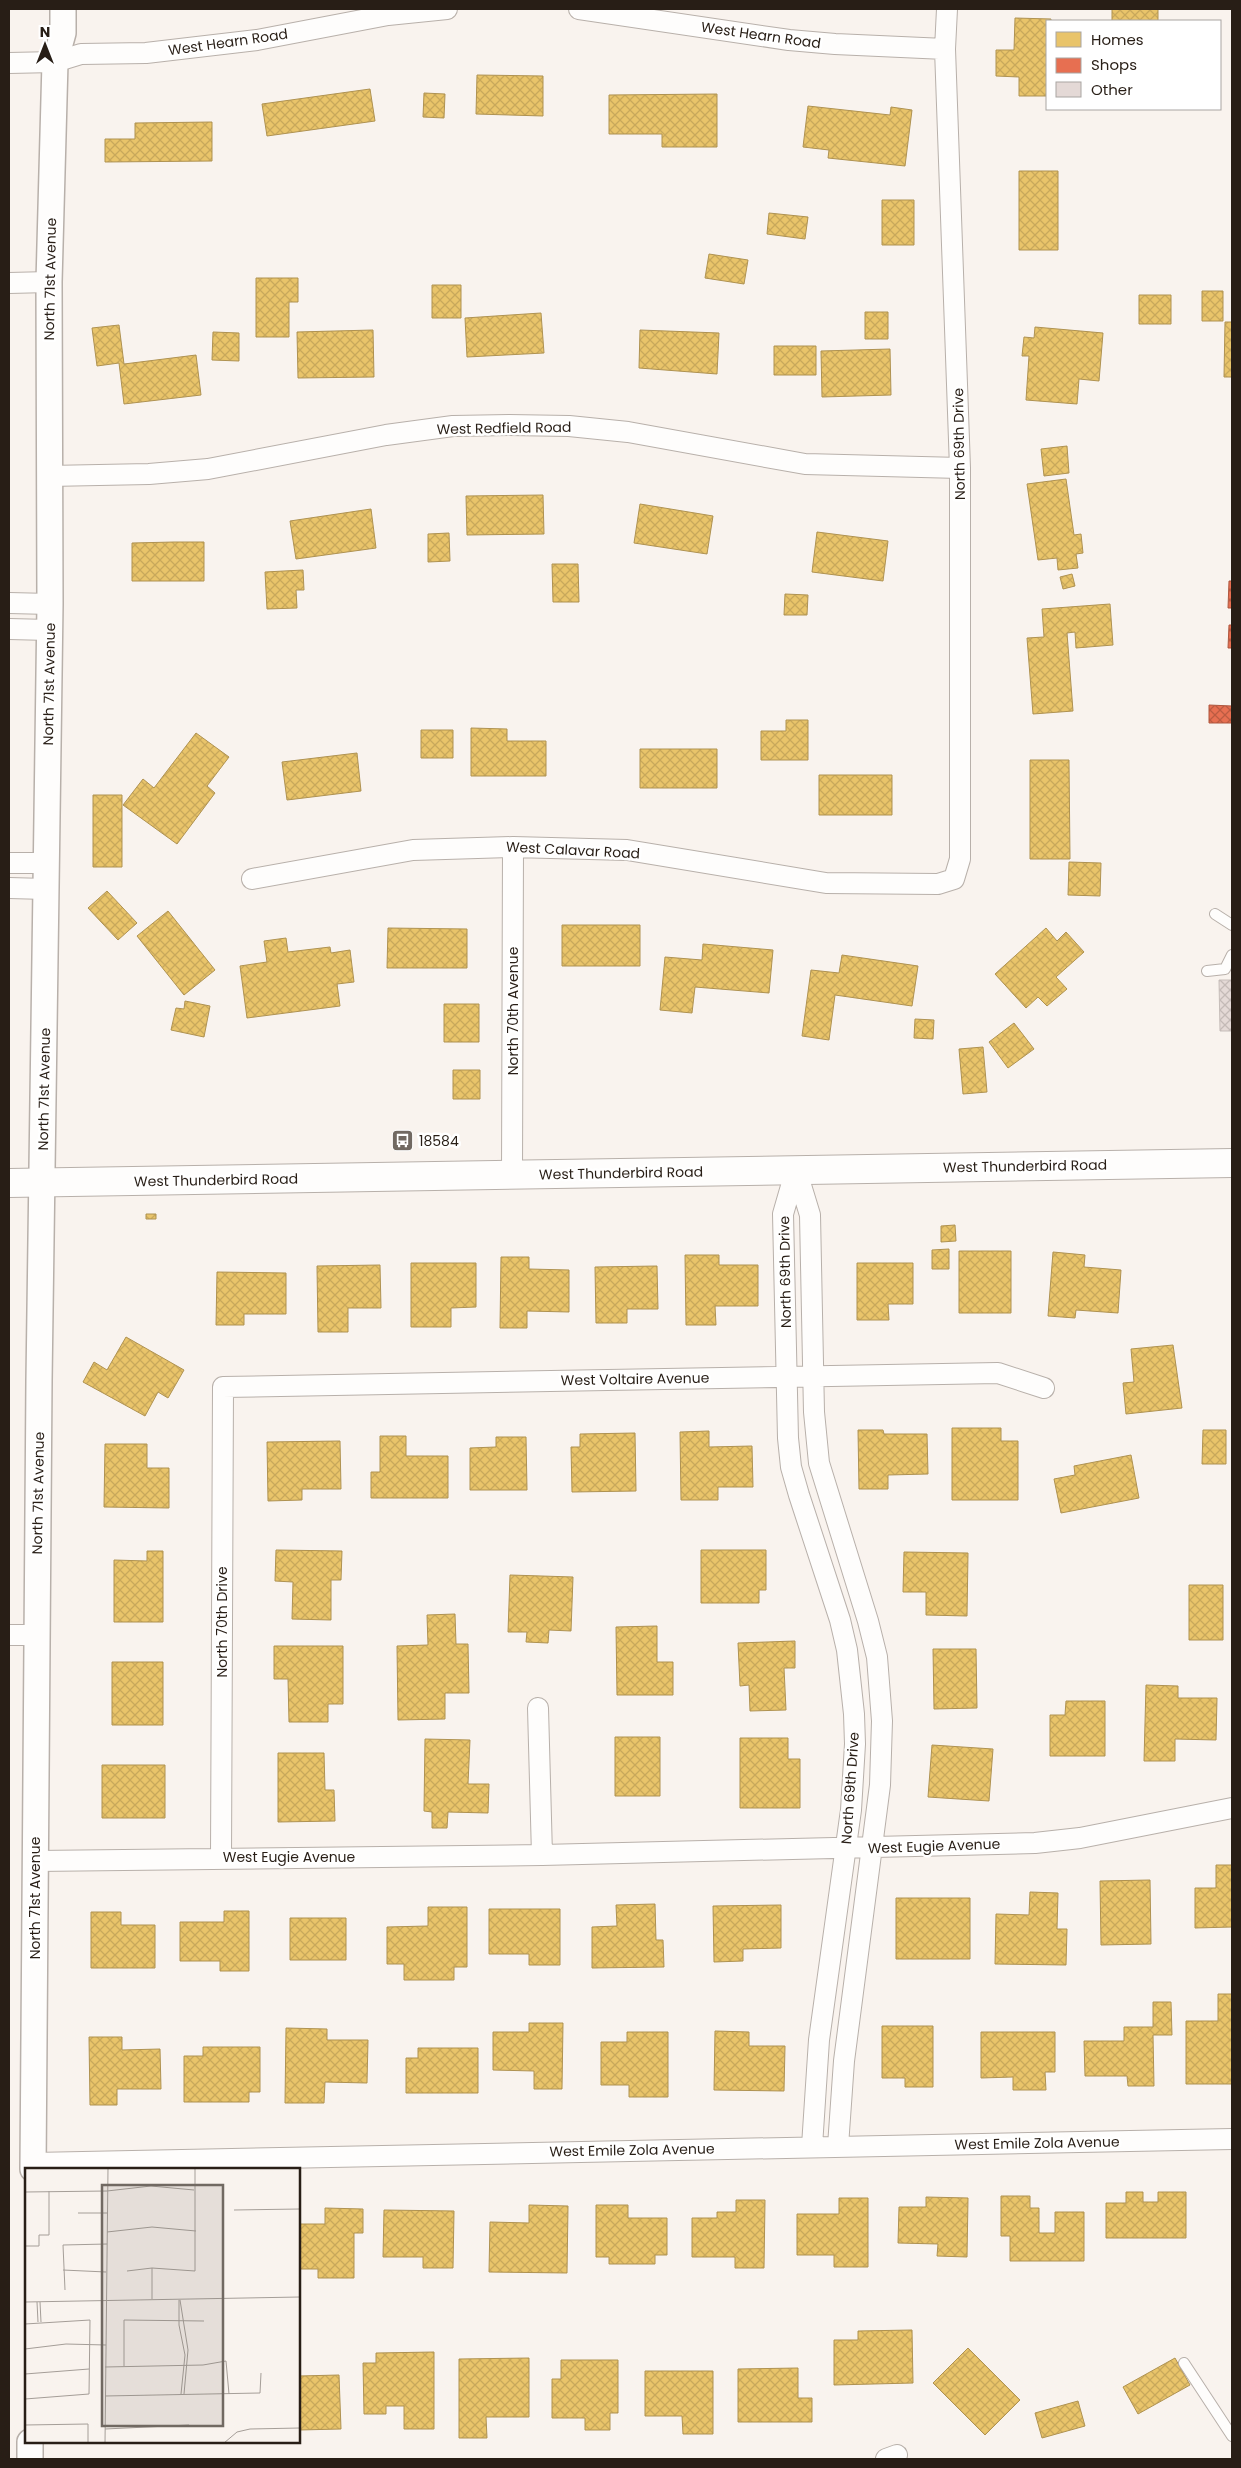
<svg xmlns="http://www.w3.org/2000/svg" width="1241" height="2468" font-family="Poppins,sans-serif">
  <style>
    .homes { fill: url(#homes-cross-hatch); stroke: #af9251 }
    .shops { fill: url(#shops-cross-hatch); stroke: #ae573f }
    .building { fill: url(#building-cross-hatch); stroke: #c6bdb9 }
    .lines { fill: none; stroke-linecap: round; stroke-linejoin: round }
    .service-casing { stroke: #b8b0aa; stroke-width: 12 }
    .minor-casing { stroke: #b8b0aa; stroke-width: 22 }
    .tertiary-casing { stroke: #b8b0aa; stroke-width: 28 }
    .secondary-casing { stroke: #b8b0aa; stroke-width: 30 }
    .service { stroke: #fefdfc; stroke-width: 10 }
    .minor { stroke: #fefdfc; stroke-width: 20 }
    .tertiary { stroke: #fefdfc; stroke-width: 25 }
    .secondary { stroke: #fefdfc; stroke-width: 28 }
    .labels { text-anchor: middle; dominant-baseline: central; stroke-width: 5; stroke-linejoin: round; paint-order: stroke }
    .street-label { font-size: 14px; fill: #281e16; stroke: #fff }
    .poi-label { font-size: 14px; fill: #281e16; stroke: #fff; text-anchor: start }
    .inset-road { fill: none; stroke: #a59e98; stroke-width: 1 }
    .view { fill: #716962; fill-opacity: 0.15; stroke: #716962; stroke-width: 2.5 }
    .inset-edge { fill: none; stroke: #281e16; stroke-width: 2.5 }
  </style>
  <defs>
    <pattern id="homes-cross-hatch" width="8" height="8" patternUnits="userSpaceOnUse" patternTransform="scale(1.25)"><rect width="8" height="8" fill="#e9c46a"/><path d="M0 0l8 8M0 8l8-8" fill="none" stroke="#c8a85b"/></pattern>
    <pattern id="shops-cross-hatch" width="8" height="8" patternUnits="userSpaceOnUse" patternTransform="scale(1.25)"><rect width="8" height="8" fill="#e76f51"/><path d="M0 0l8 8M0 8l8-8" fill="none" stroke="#bb5b42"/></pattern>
    <pattern id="building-cross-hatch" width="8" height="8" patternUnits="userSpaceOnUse" patternTransform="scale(1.25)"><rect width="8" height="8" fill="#e4d9d6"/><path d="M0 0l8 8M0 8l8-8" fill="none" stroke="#c4bab7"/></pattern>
  </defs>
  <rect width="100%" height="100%" fill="#f9f3ee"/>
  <path class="homes" d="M1112,9H1158V21H1112Z
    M1015,18L1051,19V21H1047V96H1019V77L996,76V50H1014Z
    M477,75L543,76V116L476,114Z
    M370,89L375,121L267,136L262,104Z
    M424,93L445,94L444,118L423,117Z
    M717,94V147H662V134H609V95Z
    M808,106L890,115L891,107L912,110L905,166L828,158L829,150L803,147Z
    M212,122V161L105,162V139H135V123Z
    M1019,171H1058V250H1019Z
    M882,200H914V245H882Z
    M769,213L808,217L805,239L767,234Z
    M709,254L748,260L744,284L705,278Z
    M256,278H298V302H289V337H256Z
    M432,285H461V318H432Z
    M1202,291H1223V321H1202Z
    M1139,295H1171V324H1139Z
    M865,312H888V339H865Z
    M541,313L544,353L467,357L465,318Z
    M1225,322H1232V377H1224Z
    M119,325L124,364L196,355L201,395L124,404L119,363L97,366L92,328Z
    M1035,327L1103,333L1099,381L1079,379L1077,404L1026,400L1029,356H1022L1024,337L1034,338Z
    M373,330L374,377L298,378L297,332Z
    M640,330L719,333L717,374L639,368Z
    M213,332L239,333V361L212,360Z
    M774,346H816V375H774Z
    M890,349L891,395L822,397L821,351Z
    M1067,446L1069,473L1044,476L1041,449Z
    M1066,479L1074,535L1081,534L1083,553L1076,554L1078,568L1058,570L1057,558L1038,560L1027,484Z
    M543,495L544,534L467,535L466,496Z
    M640,504L713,516L707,554L634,543Z
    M371,509L376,548L296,559L290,521Z
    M817,532L888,541L883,581L812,572Z
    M449,533L450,561L428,562V534Z
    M174,542H204V581H132V543Z
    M552,564H578L579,602H553Z
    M303,570L304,590H296L297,608L267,609L265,572Z
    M1072,574L1075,586L1063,589L1060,577Z
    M785,594L808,595L807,615H784Z
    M1110,604L1113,645L1076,648L1075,632L1067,633L1073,711L1033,714L1027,638L1044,637L1042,609Z
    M786,720H808V760H761V731H786Z
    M471,728L507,729V741H546V776H471Z
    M421,730H453V758H421Z
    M196,733L229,757L207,786L215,793L177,844L123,805L143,779L154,788Z
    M640,749H717V788H640Z
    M357,753L361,791L287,800L282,762Z
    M1030,760H1069L1070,859H1030Z
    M819,775H892V815H819Z
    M93,795H122V867H93Z
    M1069,862L1101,863L1100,896L1068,895Z
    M107,891L137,923L118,940L88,908Z
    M168,911L215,970L184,995L137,936Z
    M562,925H640V966H562Z
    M388,928L467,929V968H387Z
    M1046,928L1057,941L1066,932L1084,952L1056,977L1067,989L1047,1006L1038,997L1026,1008L995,974Z
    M286,938L288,952L330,947L331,953L350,950L354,982L337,984L340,1006L247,1018L240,966L267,962L264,941Z
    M703,944L773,950L769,993L695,987L692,1013L660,1010L665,957L702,960Z
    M842,955L918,966L912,1006L835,995L829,1040L802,1036L811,970L839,973Z
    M185,1001L210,1006L204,1037L171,1030L176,1008L184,1009Z
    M444,1004H479V1042H444Z
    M915,1019L934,1020L933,1039L914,1038Z
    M1014,1023L1034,1049L1008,1068L989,1042Z
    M983,1047L987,1092L963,1094L959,1049Z
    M453,1070H480V1099H453Z
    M400,1138H411V1143H400Z
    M146,1214H156V1219H146Z
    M955,1225L956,1241L941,1242V1226Z
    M949,1249V1269H932V1250Z
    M959,1251H1011V1313H959Z
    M1053,1252L1085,1255L1084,1267L1121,1270L1118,1313L1076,1310L1075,1318L1048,1316Z
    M685,1255H719V1265H758V1306H715L716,1325H686Z
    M501,1257H529V1269L569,1270V1312L527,1311V1328H500Z
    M411,1263H476V1307L451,1308V1327H411Z
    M857,1263H913V1304H888L889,1320H857Z
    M380,1265L381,1308H348V1332H318L317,1266Z
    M657,1266L658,1309H627V1323H596L595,1267Z
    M217,1272L286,1273V1314H244V1325H216Z
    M126,1337L184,1370L168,1398L158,1392L145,1416L83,1382L94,1362L107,1370Z
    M1173,1345L1182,1408L1126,1414L1123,1383L1134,1382L1131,1349Z
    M952,1428H1001V1441H1018V1500H952Z
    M858,1430H883L884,1434H927L928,1474L888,1475V1489H859Z
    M1203,1430H1226V1464H1202Z
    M709,1431V1447L752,1446L753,1487H718V1500H681L680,1432Z
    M635,1433L636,1491L572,1492L571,1447H580V1434Z
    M380,1436H406V1456H448V1498H371V1472H380Z
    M496,1437H526L527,1490H470V1448L496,1447Z
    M340,1441L341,1489H302V1500L268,1501L267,1442Z
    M105,1444H147V1468H169V1508L104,1507Z
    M1131,1455L1139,1498L1061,1513L1054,1479L1075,1475L1074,1466Z
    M276,1550L342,1551L341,1580H331V1620L292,1619L293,1582L275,1581Z
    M701,1550H766V1590H759V1603H701Z
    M147,1551H163V1622H114V1560L147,1561Z
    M904,1552L968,1553L967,1616L926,1615V1592H903Z
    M510,1575L573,1577L571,1631L549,1630L548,1643L526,1642L527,1632H508Z
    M1189,1585H1223V1640H1189Z
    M455,1614L456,1644H468L469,1693H445V1719L398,1720L397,1646L428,1645L427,1615Z
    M657,1626V1662H673V1695H617L616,1627Z
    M795,1641V1668H784L786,1710L750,1711L749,1685L740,1686L738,1643Z
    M274,1646H343V1704H328V1722H289L288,1679H274Z
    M933,1649H976L977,1708L934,1709Z
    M112,1662H163V1725H112Z
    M1146,1685L1178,1686V1698H1217L1216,1740L1175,1739V1761H1144Z
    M1066,1701H1105V1756H1050V1715H1065Z
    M615,1737H660V1796H615Z
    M740,1738H788V1759H800V1808H740Z
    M425,1739L470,1740L468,1784H489L488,1813L448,1812L447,1828H432V1812L424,1811Z
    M932,1745L993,1749L989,1801L928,1797Z
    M278,1753H324L325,1790H334L335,1821L278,1822Z
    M102,1765H165V1818H102Z
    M1216,1865H1232V1927L1195,1928V1888H1216Z
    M1150,1880L1151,1944L1101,1945L1100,1881Z
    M1030,1892L1058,1893L1057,1929H1067L1066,1965L995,1964L996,1914L1029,1915Z
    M896,1898H970V1959H896Z
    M655,1904L656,1940H663L664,1967L592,1968V1927L617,1926L616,1905Z
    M781,1905V1948L743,1949V1961L714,1962L713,1906Z
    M428,1907H467V1967H454V1980H404V1964H387V1927L428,1926Z
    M489,1909H560V1965H529V1954H489Z
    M224,1911H249V1971H220V1961H180V1922H224Z
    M91,1912H121V1925H155V1968H91Z
    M290,1918H346V1960H290Z
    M1218,1994H1232V2084H1186V2021H1218Z
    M1153,2002H1171L1172,2035H1153L1154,2086H1128L1127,2076H1085L1084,2041H1124V2027H1153Z
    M529,2023H563L562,2089H534V2071L493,2070V2032H529Z
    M882,2026H933V2087H905V2078H882Z
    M286,2028L327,2029V2040H368L367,2083L325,2082L324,2103H285Z
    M715,2031L749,2032V2046H785L784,2091L714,2090Z
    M627,2032H668V2097H629V2085H601V2042H627Z
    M981,2032H1055V2072H1045L1046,2090H1013V2077L981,2078Z
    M89,2037H122V2050L160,2049L161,2089H117V2105H90Z
    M203,2047H260V2092H249V2102H184V2056H203Z
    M418,2048H478V2093H406V2058H418Z
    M1126,2192H1143V2202H1158V2192H1186V2238H1106V2203H1126Z
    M1001,2196H1030V2208H1039V2233H1055V2212H1084V2261H1010V2236H1001Z
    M926,2197L968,2198L967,2257L937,2256L938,2244L898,2243L899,2207H926Z
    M839,2198H868V2267H834V2255H797V2214H839Z
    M736,2200H765L764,2268H735V2257H692V2218H717V2212H736Z
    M529,2205L568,2206L567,2273L489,2272L490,2222L529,2223Z
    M596,2205H628V2218H667V2255H655V2264H609V2257H596Z
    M325,2208L363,2209V2233H354V2278H318V2269H299V2224H325Z
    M384,2210L454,2211L453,2268H423V2257H383Z
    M912,2330L913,2383L834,2385V2340H858V2331Z
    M968,2348L1020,2400L985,2435L933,2383Z
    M434,2352V2429H404V2406H386V2414H364L363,2363H376V2353Z
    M529,2358V2417H486L487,2438H459V2359Z
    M1175,2358L1190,2385L1138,2414L1123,2387Z
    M561,2360H618V2413H610V2430H585V2418H552V2379H561Z
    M798,2368V2398H812V2422H738V2369Z
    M645,2371H713V2434H683L682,2416H645Z
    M339,2375L341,2429L299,2430V2376Z
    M1078,2401L1085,2426L1042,2438L1035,2413Z"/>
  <path class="shops" d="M1229,581H1232V608H1228Z
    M1229,625H1232V648H1228Z
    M1209,705L1232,706V723H1209Z"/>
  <path class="building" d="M1219,980H1232V1031H1220Z"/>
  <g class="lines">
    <defs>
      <path id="service" d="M1215,914L1232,925
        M1207,971L1225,969L1232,955
        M1184,2363L1232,2436"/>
      <path id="minor" d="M579,9L789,40L835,44L945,49
        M9,63L55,62L81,54L146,53L257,40L388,15L447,9
        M9,283L49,282
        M49,476L149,474L208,469L386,435L453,426L509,425L569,426L628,432L805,464L960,468
        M9,603L50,604
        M9,629L49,630
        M9,863H46
        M252,879L413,850L513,847L627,850L826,883L938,884L954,879L960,859V468L945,49L947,9
        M9,888L46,889
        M796,1169L810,1215L814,1412L819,1463L868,1621L877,1657L882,1721L880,1785L844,2061L838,2146
        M796,1169L783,1214L788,1438L791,1467L799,1495L840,1620L847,1650L854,1714L855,1744L851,1810L819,2040L812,2146
        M512,1176L513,847
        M9,1635H37
        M538,1708L542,1855
        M221,1858L223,1387L998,1373L1044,1388
        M36,1861L542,1855L1035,1843L1080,1838L1232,1808
        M33,2163L1232,2139
        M886,2459L897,2455"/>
      <path id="tertiary" d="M33,2169L39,1381L50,604L49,282L55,62L63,33V9
        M30,2459V2442"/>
      <path id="secondary" d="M9,1183L1232,1163"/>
    </defs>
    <use href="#service" class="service-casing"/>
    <use href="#minor" class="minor-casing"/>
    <use href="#tertiary" class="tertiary-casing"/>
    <use href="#secondary" class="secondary-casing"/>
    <use href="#service" class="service"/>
    <use href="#minor" class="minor"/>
    <use href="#tertiary" class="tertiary"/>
    <use href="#secondary" class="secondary"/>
  </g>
  <defs>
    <symbol id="bus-square" viewBox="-11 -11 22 22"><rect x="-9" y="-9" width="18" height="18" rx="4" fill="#716962" stroke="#fff"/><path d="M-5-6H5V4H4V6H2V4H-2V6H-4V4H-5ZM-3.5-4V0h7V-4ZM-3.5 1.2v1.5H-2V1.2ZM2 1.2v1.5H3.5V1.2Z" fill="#fff"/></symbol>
  </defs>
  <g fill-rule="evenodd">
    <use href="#bus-square" x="390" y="1128" width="25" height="25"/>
  </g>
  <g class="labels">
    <g class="street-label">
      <text transform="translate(761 35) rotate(8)">West Hearn Road</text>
      <text transform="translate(228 42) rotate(-8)">West Hearn Road</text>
      <text transform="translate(50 279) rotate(-89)">North 71st Avenue</text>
      <text transform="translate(504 428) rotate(-1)">West Redfield Road</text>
      <text transform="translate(959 444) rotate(-91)">North 69th Drive</text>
      <text transform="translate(49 684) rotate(-89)">North 71st Avenue</text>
      <text transform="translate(573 850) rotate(3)">West Calavar Road</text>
      <text transform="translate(513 1011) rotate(-90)">North 70th Avenue</text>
      <text transform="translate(44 1089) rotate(-89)">North 71st Avenue</text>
      <text transform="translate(1025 1166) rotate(-1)">West Thunderbird Road</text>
      <text transform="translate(621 1173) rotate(-1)">West Thunderbird Road</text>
      <text transform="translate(216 1180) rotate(-1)">West Thunderbird Road</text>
      <text transform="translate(785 1272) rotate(-91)">North 69th Drive</text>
      <text transform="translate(635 1379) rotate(-1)">West Voltaire Avenue</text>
      <text transform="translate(38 1493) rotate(-89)">North 71st Avenue</text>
      <text transform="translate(222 1622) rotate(-90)">North 70th Drive</text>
      <text transform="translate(850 1788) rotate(-86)">North 69th Drive</text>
      <text transform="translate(934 1846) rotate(-2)">West Eugie Avenue</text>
      <text x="289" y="1857">West Eugie Avenue</text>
      <text transform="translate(35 1898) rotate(-90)">North 71st Avenue</text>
      <text transform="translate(1037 2143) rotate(-1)">West Emile Zola Avenue</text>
      <text transform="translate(632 2150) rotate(-1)">West Emile Zola Avenue</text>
    </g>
    <g class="poi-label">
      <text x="419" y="1141">18584</text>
    </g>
  </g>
  <g transform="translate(25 2168)">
    <rect width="275" height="275" fill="#f9f3ee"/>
    <path class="inset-road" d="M0,24L82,23L126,18L169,22M209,42L275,41M53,45H82M82,64L127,59L171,63M0,78H14V67H24V23M38,102L81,104M102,103L127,100L170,103V0M40,122L38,77L82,76M127,131V100M154,132V157L160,187L156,226M155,132L163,182L159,226M0,134L275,129M12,134L13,154M15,134L16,154M0,156L65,152L64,226L0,231M0,181L41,176L81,177M99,198V152L179,153M80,199L178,197L201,193L204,226M0,206L64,201M80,228L235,225L236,205M0,257L63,256V275M80,261L164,257M80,275L83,0M199,275L212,264L225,261L275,260"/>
    <path class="view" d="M77,17H198V258H77Z"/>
    <rect width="275" height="275" class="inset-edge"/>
  </g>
  <rect width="1241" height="2468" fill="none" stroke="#281e16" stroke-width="20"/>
  <rect x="1046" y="20" width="175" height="90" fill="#ffffff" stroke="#a9a5a2"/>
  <rect x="1056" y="32" width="25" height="15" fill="#e9c46a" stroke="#a9a5a2"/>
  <text x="1091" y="45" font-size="15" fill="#281e16">Homes</text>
  <rect x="1056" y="58" width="25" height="15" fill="#e76f51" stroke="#a9a5a2"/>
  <text x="1091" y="70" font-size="15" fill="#281e16">Shops</text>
  <rect x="1056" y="82" width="25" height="15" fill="#e4d9d6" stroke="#a9a5a2"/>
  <text x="1091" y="95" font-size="15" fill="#281e16">Other</text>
  <g transform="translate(45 45)" stroke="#ffffff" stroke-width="4" paint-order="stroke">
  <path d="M0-4L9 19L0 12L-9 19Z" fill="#281e16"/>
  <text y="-8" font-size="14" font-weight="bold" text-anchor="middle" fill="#281e16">N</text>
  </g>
</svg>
